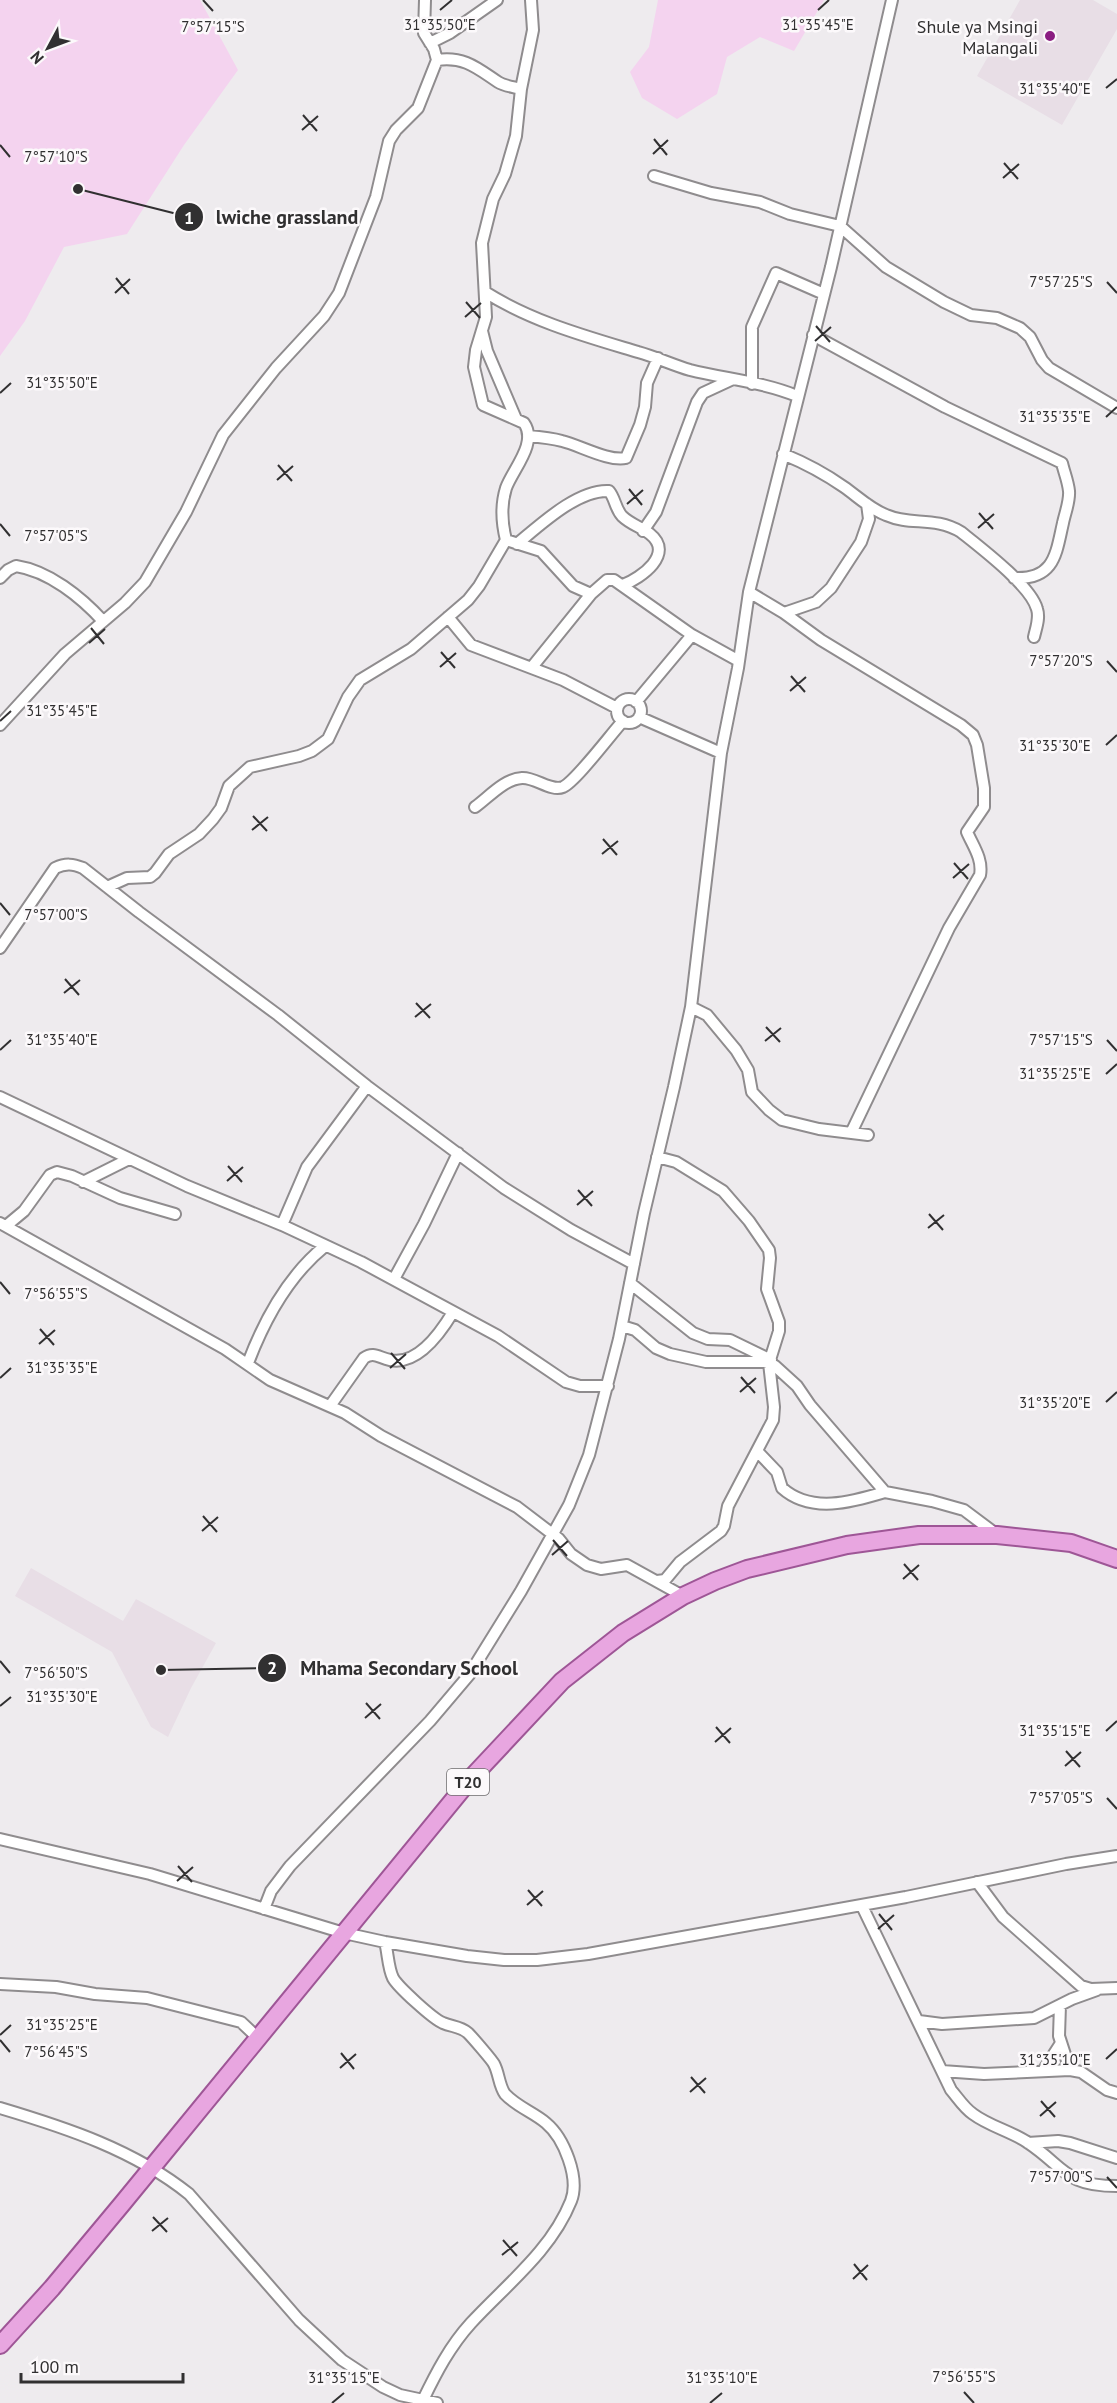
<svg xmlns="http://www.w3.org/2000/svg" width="1117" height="2403" font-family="'PT Sans',sans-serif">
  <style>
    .built { fill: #e8dee6 }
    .green { fill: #f4d3ef }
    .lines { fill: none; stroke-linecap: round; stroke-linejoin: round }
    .street-casing { stroke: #8f8c8e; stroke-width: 14 }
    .primary-casing { stroke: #9e5696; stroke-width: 20 }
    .street { stroke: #fff; stroke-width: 10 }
    .primary { stroke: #e8a6e0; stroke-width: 16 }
    .ticks { fill: none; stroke: #313031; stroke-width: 2 }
    .poi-dot { fill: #8b1d82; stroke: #fcf9fb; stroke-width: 2 }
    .labels { text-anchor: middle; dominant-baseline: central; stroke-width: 5; stroke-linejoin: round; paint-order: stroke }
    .shield { fill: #fcf9fb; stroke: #6e6c6e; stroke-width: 1.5 }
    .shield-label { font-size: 16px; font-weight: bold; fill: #313031 }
    .poi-label { font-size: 18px; fill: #313031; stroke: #fcf9fb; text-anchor: end }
    .ticks-label { font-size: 15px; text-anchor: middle; fill: #313031; stroke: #fcf9fb; stroke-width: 5; stroke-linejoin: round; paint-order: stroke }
    .leader { fill: none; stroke: #313031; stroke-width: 2 }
    .callout-dot { fill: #313031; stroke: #fcf9fb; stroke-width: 2 }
    .mark-label { font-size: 18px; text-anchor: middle; font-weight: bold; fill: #fff }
    .callout-label { font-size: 20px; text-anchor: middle; font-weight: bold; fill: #313031; stroke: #fcf9fb; stroke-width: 5; stroke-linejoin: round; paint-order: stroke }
  </style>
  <rect width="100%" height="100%" fill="#eeebee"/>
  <path class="built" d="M1020,0H1093L1117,14V29L1062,125L977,76Z
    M31,1568L123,1621L136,1599L216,1643L191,1688L168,1737L151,1727L112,1652L15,1596Z"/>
  <path class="green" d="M0,0H200L238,70L184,145L127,234L64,247L25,321L0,356Z
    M658,0H824L794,51L760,37L727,57L717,94L677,119L642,98L630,72L649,47Z"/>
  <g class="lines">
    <defs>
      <path id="street" d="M531,0L533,30L521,89L516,136L505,174L493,199L482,243L486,317L476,350L474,367L483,405L524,423C538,443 513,469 506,488C501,504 502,524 506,540L541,551L573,586L591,594L607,580H614L692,635L739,661
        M430,43L450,33L497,0
        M437,60C464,56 477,68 498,82C504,86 514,87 521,89
        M654,176L711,193L760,202L790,214L840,226L886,267L944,302L971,315L997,318L1020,328L1030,337L1042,360L1049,368L1117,408
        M485,292C533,322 585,336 638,352C656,357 673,365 690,370C726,379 763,382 797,396
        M482,331L487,351L516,419
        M813,335L945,407L1062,463C1064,472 1068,481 1069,491C1070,501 1065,513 1063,523C1056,553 1055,580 1014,578
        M752,384V327L776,273L824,294
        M528,436C540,437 551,438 562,441C579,445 609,462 626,458L640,425L645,407L647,383L658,358
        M783,454C805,463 824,473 844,487C857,496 870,509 886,515C911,526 934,516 961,532C981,548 1031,586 1037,609C1040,618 1036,628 1034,637
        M643,531L656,512L697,402L703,393L731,380
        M517,544C540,525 578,489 609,491C615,498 615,508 622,516C630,524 641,527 650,534C675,554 641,578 623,585
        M0,578L8,570L16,566C49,571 81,597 103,621
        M749,592L784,613L821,640L961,725L973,735L977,745L984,788V807L967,832C973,846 983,859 980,875L949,928L851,1133
        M784,613L816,602L831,588L861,542L869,519L867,504
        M448,617L471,645L563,680L617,708
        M532,667L591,594
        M617 711a12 12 0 1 1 24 0a12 12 0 1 1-24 0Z
        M636,702L692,635
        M639,717L721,753
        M0,725L65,654L125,603L145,582L186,512L223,435L276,368L324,316L339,293L376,197L389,141L396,130L418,108L437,60L434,49L424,33L425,0
        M475,807C489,797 504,779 522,778C535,777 551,792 563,787C576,781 611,734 623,721
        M107,887L127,878L150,877L155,873L169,854L199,834L213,819L221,808L229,786L250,767L299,756L312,751L328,739L348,697L360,680L411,649L468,600L479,586L506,540
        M0,948L55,868C66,863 73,864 83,868L139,912L278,1015L367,1086L504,1188L571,1230L634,1264
        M691,1007L707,1015L736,1050L748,1070L752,1092L769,1110L782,1120L819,1129L868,1135
        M0,1097L187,1186L282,1225L361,1262L498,1336L566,1382L580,1386H608
        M657,1157L676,1162L723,1191L749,1221L769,1250L770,1258L767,1289L779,1322V1331L769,1363L774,1407L773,1420L728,1506L724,1526L721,1531L680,1562L665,1580L657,1581
        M83,1182L129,1159
        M0,1223L225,1349L270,1380L345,1413L381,1436L517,1507L559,1539L571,1554L587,1565L601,1569L627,1565L683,1596
        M282,1225L307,1167L367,1086
        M6,1226L24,1211L50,1175L57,1172L72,1176L120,1198L175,1214
        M394,1279L424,1224L458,1153
        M630,1283L693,1333L708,1339L730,1340L771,1360
        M622,1326L635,1330L656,1348L670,1354L706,1362H765L775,1366L797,1386L810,1405L885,1492L932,1501L964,1510L996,1534
        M248,1363C265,1318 288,1276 325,1246
        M330,1406L364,1358C374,1351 379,1358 390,1360C418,1366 441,1332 453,1312
        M757,1451L777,1472L782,1488C811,1514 852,1502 885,1492
        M0,1839L150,1874L344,1933L385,1942L467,1956L504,1960H537L588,1954L906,1897L1066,1864L1117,1856
        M977,1882L1003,1917L1081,1986L1091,1989L1117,1988
        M862,1906L951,2090C958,2098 964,2108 973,2114C989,2126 1010,2131 1027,2142C1065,2167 1064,2186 1117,2186
        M264,1909L271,1891L290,1866L430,1721L469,1675L521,1591L569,1505L589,1455L619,1339L644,1213L674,1087L691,1007L721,753L738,668L749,592L831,267L892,0
        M385,1942C388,1953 388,1968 393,1978C398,1987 433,2019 443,2023C452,2027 460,2026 468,2033C472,2037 492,2060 494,2064C499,2073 499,2086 505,2094C517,2107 533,2112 546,2123C564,2138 580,2178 571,2201C551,2251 506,2285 471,2323C450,2346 436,2373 423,2400
        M0,1984L56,1987L95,1994L147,1998L241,2022L259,2039
        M1060,2005L1059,2036L1070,2070
        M919,2021L942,2024L1034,2018L1072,1999L1097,1990
        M942,2071L984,2074L1070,2070L1081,2072L1107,2090L1117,2093
        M1043,2071L1061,2043
        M0,2108C67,2128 134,2150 189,2194L299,2320L342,2360L383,2387L400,2395L437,2403
        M1028,2143L1058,2141L1070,2143L1117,2158"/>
      <path id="primary" d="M0,2345L52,2288L122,2204L473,1776L562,1681L623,1633L683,1596L715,1581L747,1569L847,1545L919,1535H997L1071,1543L1117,1559"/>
    </defs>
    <use href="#street" class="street-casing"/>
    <use href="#primary" class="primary-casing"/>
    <use href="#street" class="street"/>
    <use href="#primary" class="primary"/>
  </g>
  <path class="ticks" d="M203,0L213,11M440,10L452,0M818,10L829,0M1106,88L1117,79M303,115L317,131M302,130L318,116M654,139L667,155M0,145L10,157M653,154L668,140M1004,163L1018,179M1003,178L1019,164M116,278L129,294M1107,282L1117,293M115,293L130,279M466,302L480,318M465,317L481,303M816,326L830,342M815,341L831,327M0,393L11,383M1106,417L1117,407M278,465L292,481M277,480L293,466M629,489L642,505M627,504L643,490M979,513L993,529M0,524L10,536M978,528L994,514M91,628L104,644M89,643L105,629M441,652L455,668M1107,661L1117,672M440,667L456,653M791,676L805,692M790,691L806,677M0,721L11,711M1106,745L1117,735M253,816L267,831M252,830L268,817M603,839L617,855M602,854L618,841M954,863L968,879M953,878L969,864M0,903L10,915M65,979L79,995M64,993L80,980M416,1003L430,1018M415,1017L431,1004M766,1027L780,1042M1107,1040L1117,1051M765,1041L781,1028M0,1050L11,1040M1106,1074L1117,1064M228,1166L242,1182M227,1181L243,1167M578,1190L592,1206M577,1205L593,1191M929,1214L943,1230M928,1228L944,1215M0,1282L10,1294M40,1329L54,1345M39,1344L55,1330M391,1353L405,1369M390,1368L406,1354M741,1377L755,1393M0,1378L11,1368M740,1392L756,1378M1106,1402L1117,1392M203,1516L217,1532M202,1531L218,1517M553,1540L567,1556M552,1555L568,1541M904,1564L918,1580M903,1579L919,1565M0,1661L10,1673M366,1703L380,1719M0,1706L11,1697M365,1718L381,1704M716,1727L730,1743M1106,1731L1117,1721M715,1742L731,1728M1066,1751L1080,1767M1065,1766L1081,1752M1107,1798L1117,1809M178,1866L192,1882M177,1881L193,1867M528,1890L542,1906M527,1905L543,1891M879,1914L892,1930M878,1929L894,1915M0,2035L11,2025M0,2040L10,2052M341,2053L354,2069M1106,2059L1117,2049M340,2068L356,2054M691,2077L705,2093M690,2092L706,2078M1041,2101L1055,2117M1040,2116L1056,2102M1107,2177L1117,2188M153,2217L167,2232M152,2231L168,2218M503,2240L517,2256M502,2255L518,2242M854,2264L867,2280M853,2279L868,2265M964,2392L974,2403M332,2403L344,2393M710,2403L722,2393"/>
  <circle class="poi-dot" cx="1050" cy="36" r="6"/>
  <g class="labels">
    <rect class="shield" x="447" y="1769" width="42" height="26" rx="4.5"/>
    <g class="shield-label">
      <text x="468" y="1782">T20</text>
    </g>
    <g class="poi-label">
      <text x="1038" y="26">Shule ya Msingi<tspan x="1038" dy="21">Malangali</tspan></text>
    </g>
  </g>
  <g class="ticks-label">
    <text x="440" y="30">31°35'50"E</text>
    <text x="818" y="30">31°35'45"E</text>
    <text x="213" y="32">7°57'15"S</text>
    <text x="1055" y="94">31°35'40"E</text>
    <text x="56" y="162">7°57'10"S</text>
    <text x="1061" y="287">7°57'25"S</text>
    <text x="62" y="388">31°35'50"E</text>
    <text x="1055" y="422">31°35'35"E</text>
    <text x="56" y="541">7°57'05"S</text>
    <text x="1061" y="666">7°57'20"S</text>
    <text x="62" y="716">31°35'45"E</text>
    <text x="1055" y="751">31°35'30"E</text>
    <text x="56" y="920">7°57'00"S</text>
    <text x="62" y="1045">31°35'40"E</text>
    <text x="1061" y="1045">7°57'15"S</text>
    <text x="1055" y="1079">31°35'25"E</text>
    <text x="56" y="1299">7°56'55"S</text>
    <text x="62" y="1373">31°35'35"E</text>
    <text x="1055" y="1408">31°35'20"E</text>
    <text x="56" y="1678">7°56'50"S</text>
    <text x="62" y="1702">31°35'30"E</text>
    <text x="1055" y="1736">31°35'15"E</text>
    <text x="1061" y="1803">7°57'05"S</text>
    <text x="62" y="2030">31°35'25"E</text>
    <text x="56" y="2057">7°56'45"S</text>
    <text x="1055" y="2065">31°35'10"E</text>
    <text x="1061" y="2182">7°57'00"S</text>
    <text x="964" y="2382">7°56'55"S</text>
    <text x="344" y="2383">31°35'15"E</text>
    <text x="722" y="2383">31°35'10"E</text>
  </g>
  <path class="leader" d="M78 189L189 217M161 1670L272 1668"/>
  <g class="callout-dot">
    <circle cx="78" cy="189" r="6"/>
    <circle cx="161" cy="1670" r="6"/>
    <circle cx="189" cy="217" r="15"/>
    <circle cx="272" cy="1668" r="15"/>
  </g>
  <g class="mark-label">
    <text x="189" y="224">1</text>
    <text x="272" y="1674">2</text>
  </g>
  <g class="callout-label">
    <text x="287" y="224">lwiche grassland</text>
    <text x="409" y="1675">Mhama Secondary School</text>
  </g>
  <g transform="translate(48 48) rotate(229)" stroke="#fcf9fb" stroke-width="4.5" paint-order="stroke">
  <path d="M0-4.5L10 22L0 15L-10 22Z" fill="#313031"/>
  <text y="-9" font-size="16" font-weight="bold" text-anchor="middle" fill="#313031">N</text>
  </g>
  <path d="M21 2373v9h162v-9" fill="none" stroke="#313031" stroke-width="3"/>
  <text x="30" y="2373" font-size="18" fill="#313031" stroke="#fcf9fb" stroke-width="4.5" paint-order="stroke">100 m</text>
</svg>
